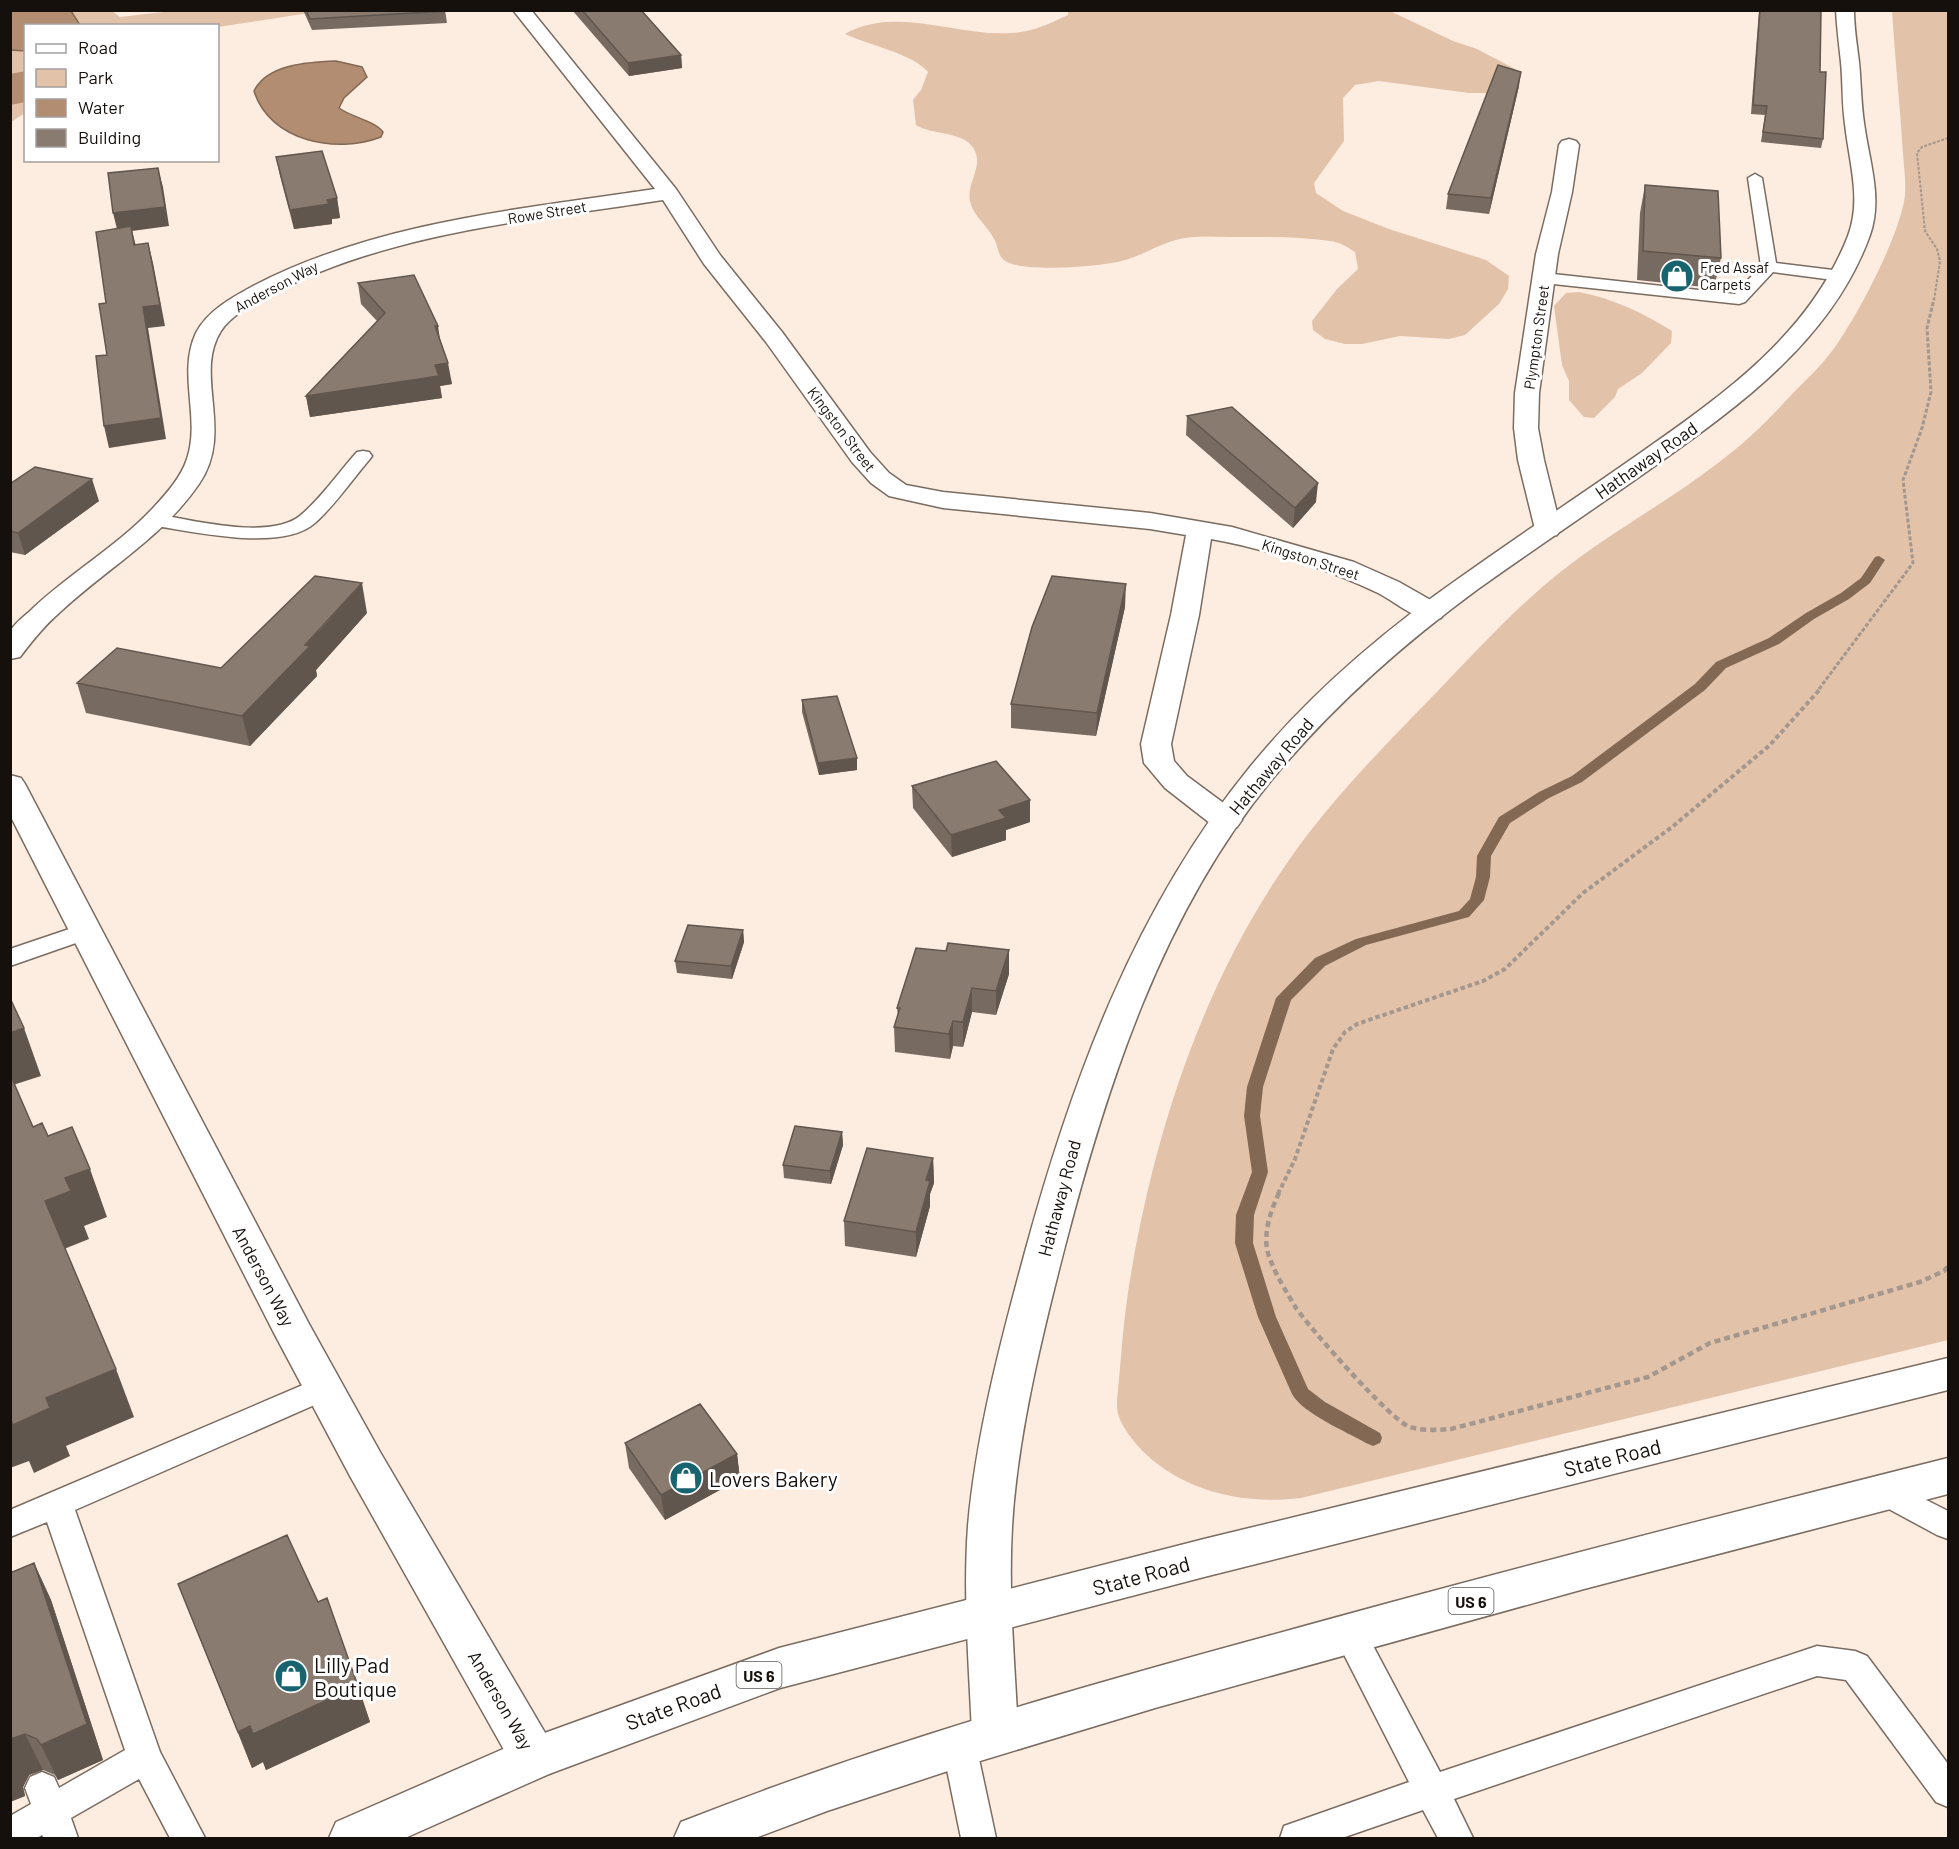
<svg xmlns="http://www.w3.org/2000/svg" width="1959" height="1849" font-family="Barlow,sans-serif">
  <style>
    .green { fill: #e3c2aa }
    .water { fill: #b28d72; stroke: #836853; stroke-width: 1.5 }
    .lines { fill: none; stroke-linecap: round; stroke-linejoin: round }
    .stream { fill: #836853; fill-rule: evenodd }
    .river { fill: #b28d72; fill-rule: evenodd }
    .lane-casing { stroke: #7a6c61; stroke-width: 3 }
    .street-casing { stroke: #7a6c61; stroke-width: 3 }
    .secondary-casing { stroke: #7a6c61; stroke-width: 3 }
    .primary-casing { stroke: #7a6c61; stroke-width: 3 }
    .path-far3 { stroke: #a4978e; stroke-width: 2; stroke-dasharray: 3 1.5; stroke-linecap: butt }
    .path-far2 { stroke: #a4978e; stroke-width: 3; stroke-dasharray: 4 2; stroke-linecap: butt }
    .path-far1 { stroke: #a4978e; stroke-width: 4; stroke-dasharray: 4.5 3; stroke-linecap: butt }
    .path { stroke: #a4978e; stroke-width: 4.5; stroke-dasharray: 6 4; stroke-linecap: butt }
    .lane { fill: #fff; fill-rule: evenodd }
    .street { fill: #fff; fill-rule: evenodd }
    .secondary { fill: #fff; fill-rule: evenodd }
    .primary { fill: #fff; fill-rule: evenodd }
    .wall { fill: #776a60 }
    .shaded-wall { fill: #61564e }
    .building { fill: #8a7b70; stroke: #61564e; stroke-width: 1.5 }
    .labels { text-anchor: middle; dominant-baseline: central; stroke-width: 6; stroke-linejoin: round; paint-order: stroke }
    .far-street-label { font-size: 15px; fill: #16100c; stroke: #fff }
    .far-poi-label { font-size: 15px; fill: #16100c; stroke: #fff; text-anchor: start }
    .shield { fill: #fff; stroke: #5c5855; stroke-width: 1.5 }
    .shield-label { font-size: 16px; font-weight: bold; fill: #16100c }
    .street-label { font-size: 18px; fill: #16100c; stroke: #fff }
    .near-street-label { font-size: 21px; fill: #16100c; stroke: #fff }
    .near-poi-label { font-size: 21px; fill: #16100c; stroke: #fff; text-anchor: start }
  </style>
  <rect width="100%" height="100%" fill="#fdece0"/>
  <path class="green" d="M181,10L322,11L218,27V26L80,25L70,13L71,11H112L120,17Z
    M1068,10L1390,11L1453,41L1477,49L1515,69L1519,73L1490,93H1469L1379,81L1355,85L1343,98L1344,141L1314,183L1316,193L1343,211L1389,229L1486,260L1509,276L1508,289L1499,304L1465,335L1449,339L1400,336L1362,344H1345L1325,339L1313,330L1312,321L1337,289L1358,269L1355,252C1347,247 1340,242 1330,241C1297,236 1263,237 1230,237C1212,237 1193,235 1176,240C1157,245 1140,257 1121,261C1098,267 1027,272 1007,262C997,257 999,247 994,239C988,226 973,216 970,201C966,181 987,164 971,145C958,131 932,135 916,125L913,100L921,90L928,72C914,54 868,45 845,34C895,5 958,37 1011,33C1032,32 1049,24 1068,15Z
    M1892,11H1948V1340L1301,1498C1238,1506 1168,1488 1129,1435C1121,1423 1116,1415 1117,1400C1121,1362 1123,1323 1129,1286C1155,1125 1208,965 1308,834C1345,786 1387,743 1430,699C1470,658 1508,615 1553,578C1605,535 1665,504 1718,463C1747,442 1771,417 1795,391C1811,375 1827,360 1839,341C1862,307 1896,241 1904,202C1907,187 1904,169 1903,154C1900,106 1895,58 1892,11Z
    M11,50L25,51V113L11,122Z
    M1579,292C1611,298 1644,313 1672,331L1671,343L1642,373L1618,389L1615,397L1594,418L1584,417L1569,400V381L1562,365L1554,306L1566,293Z"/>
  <path class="water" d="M11,10L71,11L80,25L26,26L25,51L11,50Z
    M336,61L362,67L367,77L344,98L339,108C351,117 375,121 383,132L381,137C337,154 270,142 254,91C267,64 309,62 336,61Z"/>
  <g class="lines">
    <path class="stream" d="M1879,556L1885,560L1870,583L1849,599L1814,619L1779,644L1726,668L1705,690L1582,782L1549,798L1510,823L1491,856L1490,877L1484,900L1469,917L1366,945L1325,966L1291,1000L1263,1087L1260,1116L1268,1172L1254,1215L1253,1243L1276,1317L1308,1389L1325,1402L1380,1433L1382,1438L1380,1443L1373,1446L1366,1443C1347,1432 1302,1413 1292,1394L1258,1317L1235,1243L1236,1215L1252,1172L1244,1116L1247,1087L1276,998L1315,958L1356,939L1459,911L1470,899L1476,877L1477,856L1499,817L1539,792L1572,776L1695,684L1716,662L1769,638L1806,613L1841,593L1861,578L1875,557Z"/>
    <path class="river" d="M26,71V102L10,105V74Z"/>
    <defs>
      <path id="lane" d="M1755,174L1762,178L1776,263L1841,271L1849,276L1847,279L1841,281L1773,272L1745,302L1739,304L1544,283L1536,278L1544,273L1735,294L1761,266L1748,178Z
        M363,451L369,452L372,456L369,460C352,480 335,505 315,523C282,552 196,532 156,526L149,524L147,520L149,516L156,514C192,520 271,541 301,515C322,497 339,472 357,452Z
        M87,923L96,926L99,931L96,936L10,966V949Z
        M324,1376L335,1380L339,1388L335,1396L75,1510L160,1752L205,1838H170L139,1779L71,1818L78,1838H44L42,1835L37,1838H10V1816L31,1804L25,1788L30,1777L42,1772L54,1777L59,1788L125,1750L47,1522L10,1537V1510Z
        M1885,1479L1948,1511V1539L1937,1535L1874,1501L1869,1492L1874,1483Z
        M1349,1619L1361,1623L1440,1772L1817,1646L1855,1651L1867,1656L1948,1764V1807L1936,1802L1846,1680L1817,1676L1454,1799L1473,1838H1438L1423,1810L1342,1838H1280L1284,1826L1409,1782L1333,1633L1337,1623Z
        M959,1729L971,1734L976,1745L996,1838H961L942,1745L947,1734Z"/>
      <path id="street" d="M513,10H531L676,189L720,255L782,332L870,452L889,473L906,485L943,492L1150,513L1232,527L1354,562L1399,582L1441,606L1445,612L1441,618C1418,624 1398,603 1378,593C1331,570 1263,548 1211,539L1199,615L1171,744L1174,761L1187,776L1237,813L1242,820L1237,827L1226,829L1215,827L1165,788L1144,763L1141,744L1171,615L1186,535L1150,529L943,508L889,496L871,483L852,462L766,342L704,264L663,200C534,220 389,232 272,294C255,303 232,314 221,331C193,375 235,432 199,484C162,538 106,569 59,613C44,626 32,641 20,657L10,659C10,652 8,639 10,632C13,625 23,617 29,612C68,574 117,547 154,507C167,493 181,477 187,459C201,418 177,374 196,333C208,310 233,297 255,285C377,222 521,209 655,189Z
        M1569,139L1576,141L1579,145L1572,192L1558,254L1539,393L1538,428L1544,460L1561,529L1557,535L1548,537L1539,535L1535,529L1518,460L1514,428L1515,393L1536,254L1552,192L1559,145L1562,141Z
        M10,775L21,778L25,784L309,1324L380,1452L551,1743L558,1758L551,1773L534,1780L517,1773L350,1476L274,1333L10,815Z"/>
      <path id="secondary" d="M1836,10H1854C1854,28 1857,45 1859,62C1861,82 1861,103 1864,123C1869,161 1883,198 1870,235C1833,338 1742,404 1656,465C1597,507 1537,547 1478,589C1403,644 1334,705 1274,777C1162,912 1106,1087 1063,1254C1041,1340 1017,1438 1012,1527C1008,1596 1015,1665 1018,1733L1012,1748L995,1754L978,1748L972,1733C969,1664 963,1595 968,1526C976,1435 1001,1340 1025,1252C1072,1079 1135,908 1250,767C1311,692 1386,629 1465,574C1521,534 1579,496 1636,456C1720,397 1809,336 1848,236C1862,199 1849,162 1845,124C1842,103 1843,83 1841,62C1839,45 1837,28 1836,10Z"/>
      <path id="primary" d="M1948,1358V1390L1204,1577L780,1688L549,1774L405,1838H329L336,1822L517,1743L779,1648L1204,1539Z
        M1948,1458V1494L1584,1589L1155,1708L957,1768L827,1811L755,1838H674L681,1822C873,1746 1070,1690 1268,1636C1494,1573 1721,1515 1948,1458Z"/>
    </defs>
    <use href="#lane" class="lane-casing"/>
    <use href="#street" class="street-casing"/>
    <use href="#secondary" class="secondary-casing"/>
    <use href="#primary" class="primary-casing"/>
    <path class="path-far3" d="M1934,300L1940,261L1937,249L1925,231L1917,153L1922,147L1948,138"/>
    <path class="path-far2" d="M1819,689L1913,563L1903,480L1922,428L1931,392L1927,328L1934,299"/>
    <path class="path-far1" d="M1278,1194L1295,1159L1333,1049L1345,1032L1357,1024L1483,981L1505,969L1583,893L1672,827L1770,745L1821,688"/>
    <path class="path" d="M1279,1193C1270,1212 1261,1238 1270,1259C1276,1275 1287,1293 1296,1308C1309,1327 1392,1422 1410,1427C1423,1431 1438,1430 1451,1429L1648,1377L1710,1343L1920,1282L1944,1271L1948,1266"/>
    <use href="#lane" class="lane"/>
    <use href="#street" class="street"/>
    <use href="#secondary" class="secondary"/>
    <use href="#primary" class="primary"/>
  </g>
  <path class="wall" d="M303,10H445L447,23L312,30Z
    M572,10H641L681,55L682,68L629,76Z
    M1759,10H1821L1820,72L1823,139L1821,148L1761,142L1765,115L1751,114Z
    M1519,86L1489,214L1446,209L1448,194Z
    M276,157L337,198L340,218L332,219V224L294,229L280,176Z
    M1645,185L1721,258L1714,288L1637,280L1640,213Z
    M358,283L440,341L452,384L440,386L442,398L310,417L306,396L377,321L361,304Z
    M1187,416L1316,502L1293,528L1186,435Z
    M10,484L99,501L25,555L10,552Z
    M1125,607L1096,736L1011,728V704Z
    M367,613L316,670L317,676L250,746L86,713L77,683L221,668Z
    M802,700L857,770L819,775L802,712Z
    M912,786L1030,822L1006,830V840L952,857L913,808Z
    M743,930L744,942L732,979L677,973L675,961Z
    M1009,950V974L996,1015L972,1012L963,1047L953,1046L950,1059L895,1052L894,1027L898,1016L897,1008L946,951Z
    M842,1132L843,1145L831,1184L784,1178L783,1165Z
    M933,1158L934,1183L930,1194V1206L916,1257L845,1246L844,1221Z
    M625,1443L737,1454L740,1479L665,1520L629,1468Z
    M34,1563L51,1600L103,1760L58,1780L55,1775L43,1770L29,1775L23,1787L25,1796L10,1802Z
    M178,1584L318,1602L358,1686L370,1722L266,1770L263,1762L252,1768Z"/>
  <path class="shaded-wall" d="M681,55L682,68L629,76L628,63Z
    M1521,72L1519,86L1489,214L1491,198Z
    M158,168L163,187L169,226L132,231L136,246L118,233L113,213Z
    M337,198L340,218L332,219V224L294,229L290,210L327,200Z
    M148,243L153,263L165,326L148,328L166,439L109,448L104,426L143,307Z
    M435,326H438L441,346Z
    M448,363L452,384L440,386L442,398L310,417L306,396L435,365Z
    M92,479L99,501L25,555L18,533Z
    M1318,483L1316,502L1293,528L1295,508Z
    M362,583L367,613L316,670L317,676L250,746L242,716Z
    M1126,584L1125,607L1096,736L1097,713Z
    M857,758V770L819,775L818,763Z
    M1030,800V822L1006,830V840L952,857L951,835L999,810Z
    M743,930L744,942L732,979L731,966Z
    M1009,950V974L996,1015V991Z
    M972,988V1012L963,1047V1022Z
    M953,1021V1046L950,1059L949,1034Z
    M24,1028L41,1076L13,1085L10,1079V1033Z
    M842,1132L843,1145L831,1184L830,1171Z
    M933,1158L934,1183L930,1194V1206L916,1257V1232L926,1180Z
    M90,1169L107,1217L84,1226L89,1239L64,1249L45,1201L65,1178Z
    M116,1369L134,1417L66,1446L70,1456L34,1473L29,1461L10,1468V1417L46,1398Z
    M737,1454L740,1479L665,1520L661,1495Z
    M34,1563L51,1600L103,1760L58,1780L41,1745Z
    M358,1686L370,1722L266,1770L263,1762L252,1768L238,1732L250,1726Z
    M25,1734L43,1770L29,1775L23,1787L25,1796L10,1802V1740L11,1739Z"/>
  <path class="building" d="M306,10H445L446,11L310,19Z
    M582,10H641L681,55L628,63Z
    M1760,10H1821L1820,72H1826L1823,139L1763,132L1767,106L1753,105Z
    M1498,65L1521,72L1491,198L1448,194Z
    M322,151L337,198L327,200L329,204L290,210L276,157Z
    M158,168L165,207L113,213L108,173Z
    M1645,185L1718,191L1721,258L1643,251Z
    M131,226L134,245L148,243L160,305L143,307L161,418L104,426L96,356L107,355L99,304L106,303L96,232Z
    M414,275L438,326H435L448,363L435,365L439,376L306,396L385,313L358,283Z
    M1232,407L1318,483L1295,508L1187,416Z
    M35,467L92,479L18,533L10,531V484Z
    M315,576L362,583L305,645L310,646L242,716L77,683L117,648L221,668Z
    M1052,576L1126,584L1097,713L1011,704L1032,627Z
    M837,696L857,758L818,763L802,700Z
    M996,761L1030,800L999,810L1006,818L951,835L912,786Z
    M688,925L743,930L731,966L675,961Z
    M948,943L1009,950L996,991L972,988L963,1022L953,1021L949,1034L894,1027L900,1008H897L916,948L946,951Z
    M10,998L24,1028L10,1033Z
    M10,1074L33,1127L42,1123L48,1136L72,1127L90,1169L65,1178L71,1191L45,1201L116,1369L46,1398L50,1408L13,1425L10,1418Z
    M795,1126L842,1132L830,1171L783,1165Z
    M867,1148L933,1158L926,1180L930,1181L916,1232L844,1221Z
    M700,1404L737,1454L661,1495L625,1443Z
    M287,1535L318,1602L327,1598L358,1686L253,1734L250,1726L238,1732L178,1584Z
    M34,1563L87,1724L41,1745L37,1739L25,1734L11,1739L10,1740V1573Z"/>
  <defs>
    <symbol id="shop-disc" viewBox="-11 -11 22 22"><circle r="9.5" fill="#17646e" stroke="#fff"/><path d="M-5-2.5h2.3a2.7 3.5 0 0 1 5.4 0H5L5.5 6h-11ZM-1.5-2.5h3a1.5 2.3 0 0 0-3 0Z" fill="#fff"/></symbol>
  </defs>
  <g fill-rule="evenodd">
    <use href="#shop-disc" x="1658" y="257" width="38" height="38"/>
    <use href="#shop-disc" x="667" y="1459" width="38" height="38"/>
    <use href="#shop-disc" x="272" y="1657" width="38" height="38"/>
  </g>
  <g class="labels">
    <g class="far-street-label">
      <text transform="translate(547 212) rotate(-9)">Rowe Street</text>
      <text transform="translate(276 286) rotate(-28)">Anderson Way</text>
      <text transform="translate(1536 337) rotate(-82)">Plympton Street</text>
      <text transform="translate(842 429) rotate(53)">Kingston Street</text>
      <text transform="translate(1311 559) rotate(18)">Kingston Street</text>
    </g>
    <g class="far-poi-label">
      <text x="1700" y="267">Fred Assaf<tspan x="1700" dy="17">Carpets</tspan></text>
    </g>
    <g class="shield">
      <rect x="1448.5" y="1588" width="45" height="26" rx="4.5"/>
      <rect x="736.5" y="1662" width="45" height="26" rx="4.5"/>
    </g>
    <g class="shield-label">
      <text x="1471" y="1601">US 6</text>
      <text x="759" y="1675">US 6</text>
    </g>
    <g class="street-label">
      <text transform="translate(1646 460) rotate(-35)">Hathaway Road</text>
      <text transform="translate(1271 766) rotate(-50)">Hathaway Road</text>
      <text transform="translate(1059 1198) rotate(-75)">Hathaway Road</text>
      <text transform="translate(264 1276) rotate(62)">Anderson Way</text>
      <text transform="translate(501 1700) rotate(60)">Anderson Way</text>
    </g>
    <g class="near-street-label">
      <text transform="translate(1612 1457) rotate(-14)">State Road</text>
      <text transform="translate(1141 1575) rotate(-15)">State Road</text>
      <text transform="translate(673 1706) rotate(-20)">State Road</text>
    </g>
    <g class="near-poi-label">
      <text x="709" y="1478">Lovers Bakery</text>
      <text x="314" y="1664">Lilly Pad<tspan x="314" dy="24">Boutique</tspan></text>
    </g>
  </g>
  <rect width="1959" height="1849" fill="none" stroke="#16100c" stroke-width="24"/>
  <rect x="24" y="24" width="195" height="138" fill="#ffffff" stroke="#a29f9e" stroke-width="1.5"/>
  <rect x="36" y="44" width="30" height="9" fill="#ffffff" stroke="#a29f9e" stroke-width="1.5"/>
  <text x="78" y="54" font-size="18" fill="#16100c">Road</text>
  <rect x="36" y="69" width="30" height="18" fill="#e3c2aa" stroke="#a29f9e" stroke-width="1.5"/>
  <text x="78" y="84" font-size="18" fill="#16100c">Park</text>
  <rect x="36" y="99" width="30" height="18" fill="#b28d72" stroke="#a29f9e" stroke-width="1.5"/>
  <text x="78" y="114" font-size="18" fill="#16100c">Water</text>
  <rect x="36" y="129" width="30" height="18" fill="#8a7b70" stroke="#a29f9e" stroke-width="1.5"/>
  <text x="78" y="144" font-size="18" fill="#16100c">Building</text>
</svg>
